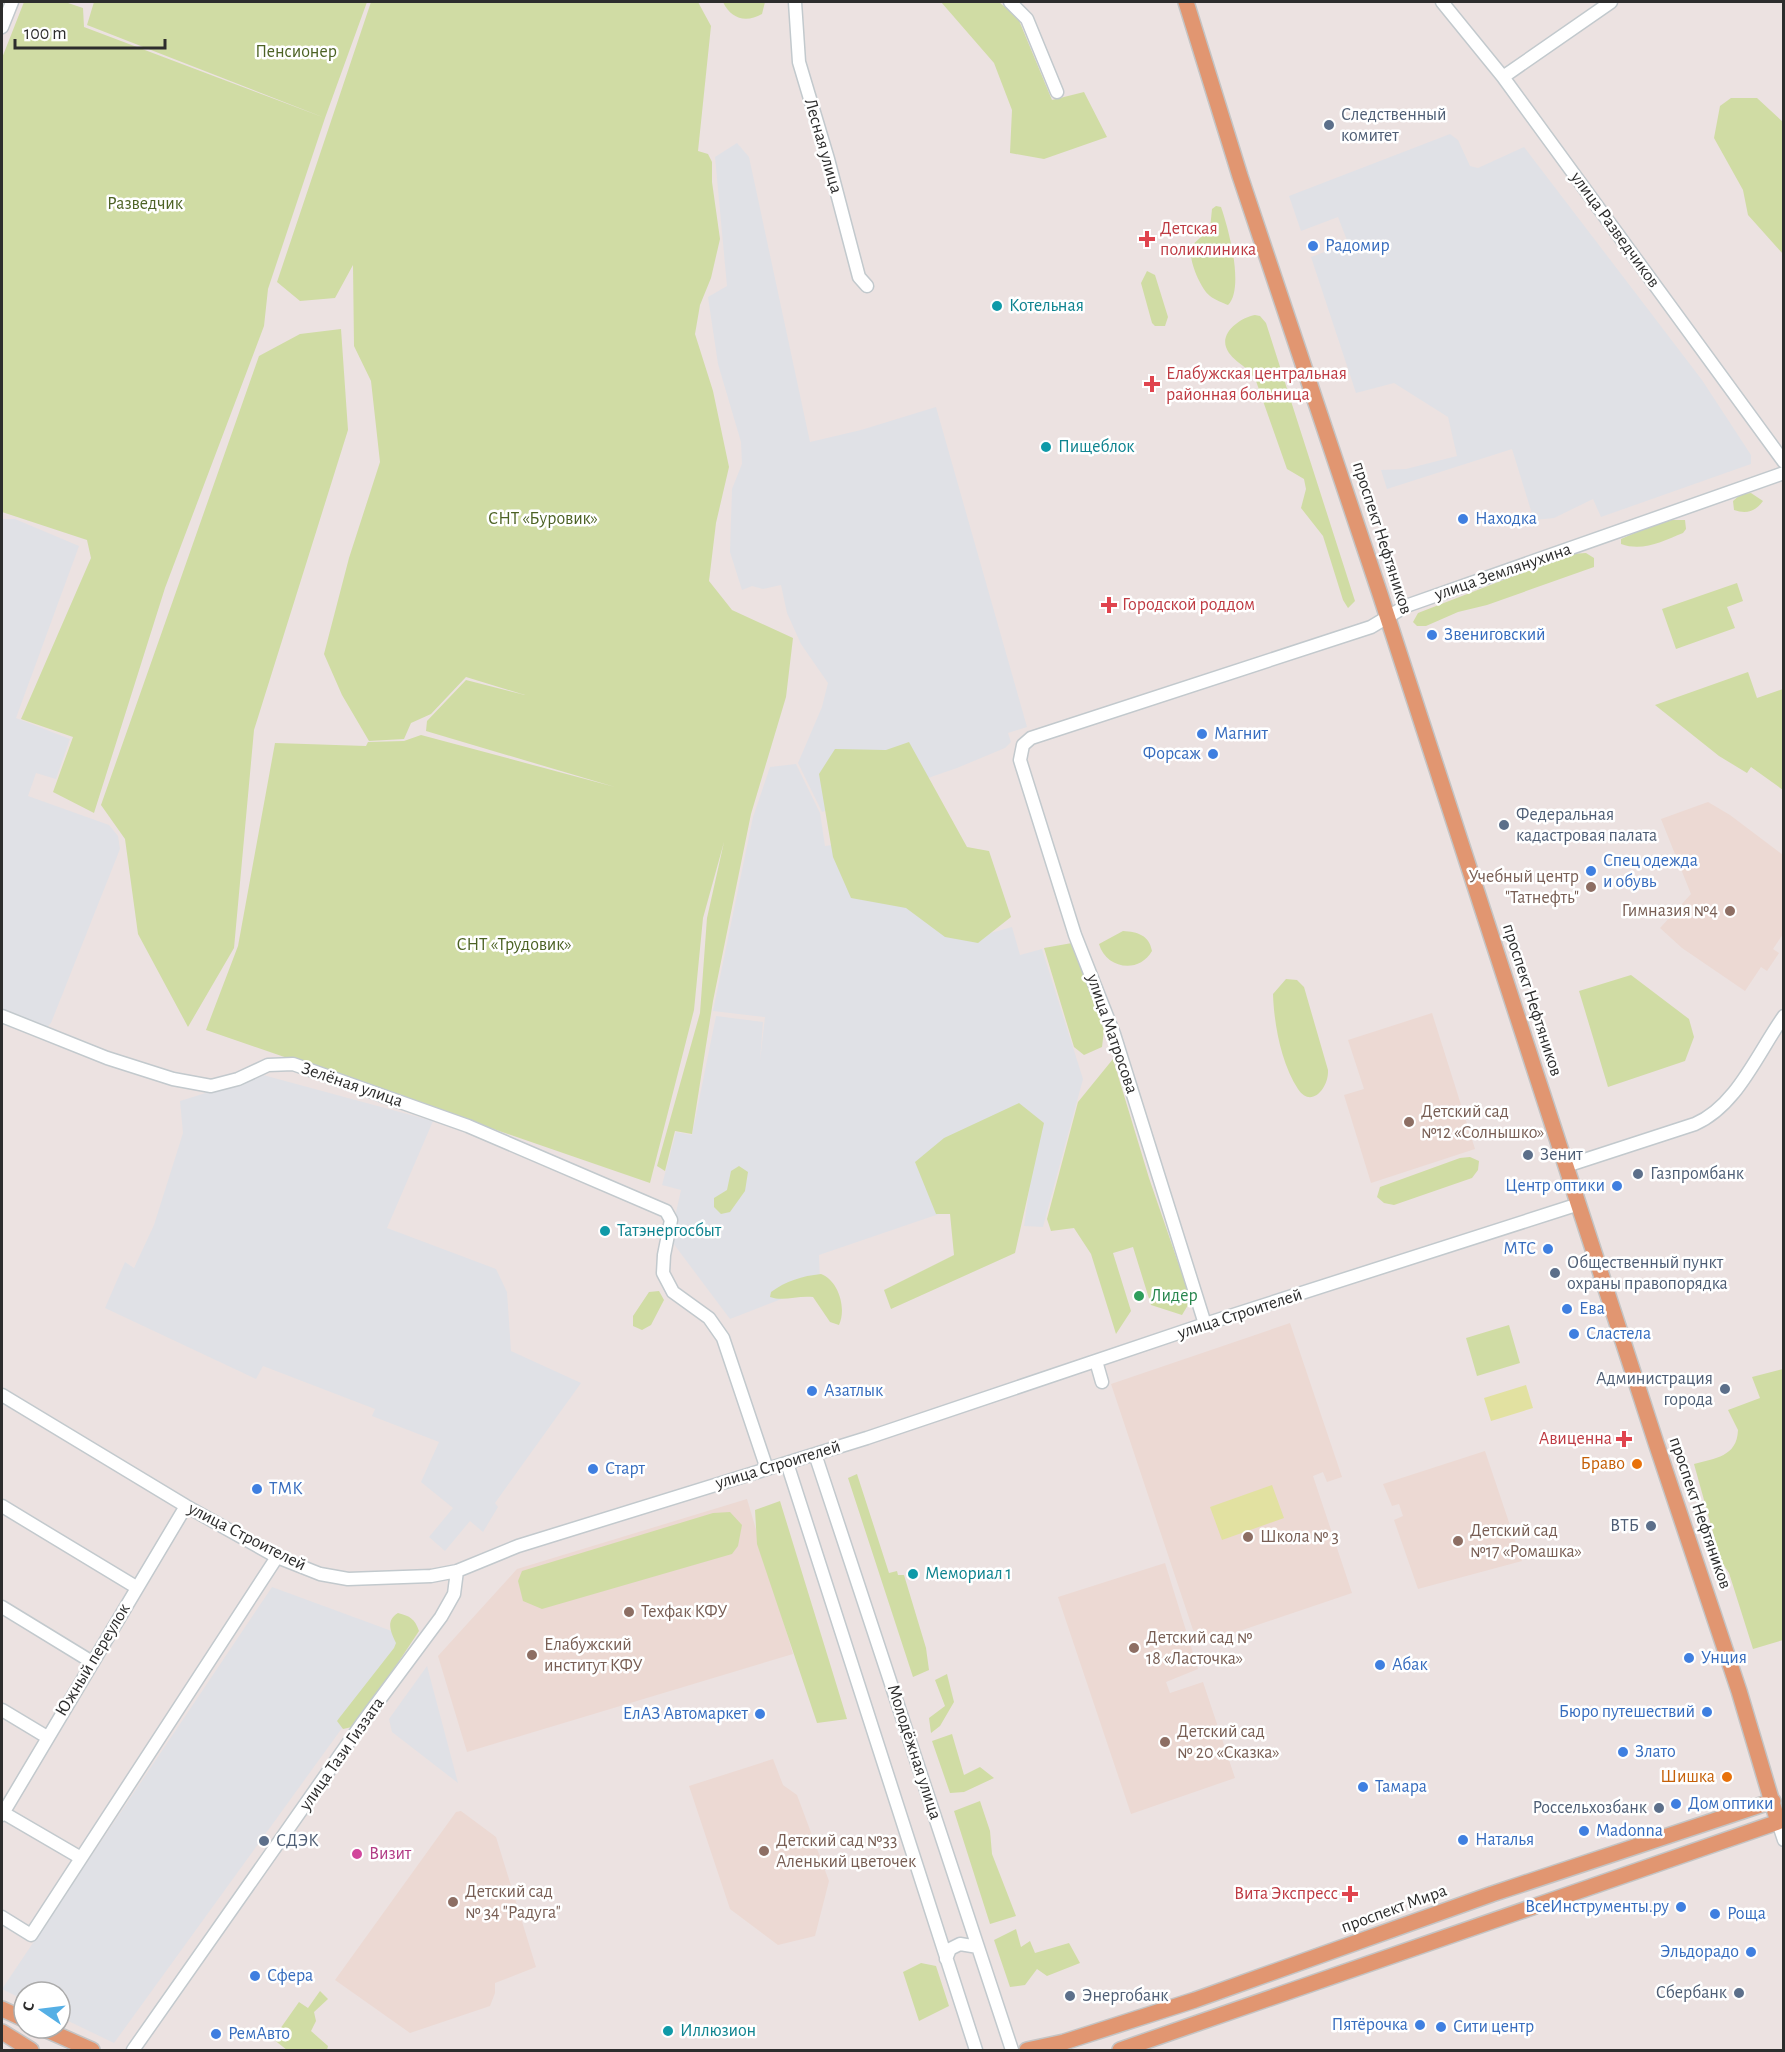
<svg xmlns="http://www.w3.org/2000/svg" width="1785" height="2052" font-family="'Alegreya Sans',sans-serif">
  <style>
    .industrial { fill: #e0e1e6 }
    .education { fill: #ecd9d3 }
    .green { fill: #d0dca4 }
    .pitch { fill: #e2e1a1 }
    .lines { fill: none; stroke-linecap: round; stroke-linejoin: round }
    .minor-casing { stroke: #c2c9cd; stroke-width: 15 }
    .major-casing { stroke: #c4c4c4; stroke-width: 18 }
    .minor { stroke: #fff; stroke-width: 12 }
    .major { stroke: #e19671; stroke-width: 15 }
    .service-dot { fill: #5c6f8a; stroke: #fff; stroke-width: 2 }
    .health-dot { fill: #e0444e; stroke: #fff; stroke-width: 2 }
    .shop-dot { fill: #3f7fe0; stroke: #fff; stroke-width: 2 }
    .culture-dot { fill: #0f9aa8; stroke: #fff; stroke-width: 2 }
    .education-dot { fill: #8d6e63; stroke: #fff; stroke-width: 2 }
    .leisure-dot { fill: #2e9e5b; stroke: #fff; stroke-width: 2 }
    .food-dot { fill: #e8710a; stroke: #fff; stroke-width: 2 }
    .hotel-dot { fill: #d1479c; stroke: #fff; stroke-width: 2 }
    .labels { text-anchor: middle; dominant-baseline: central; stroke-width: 5; stroke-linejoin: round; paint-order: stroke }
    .park-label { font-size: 18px; fill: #4c6224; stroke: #fff }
    .service-label { font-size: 18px; fill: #4e5e75; stroke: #fff; text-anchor: start }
    .street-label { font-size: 18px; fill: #2d2d2d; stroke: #fff }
    .health-label { font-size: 18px; fill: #be3a42; stroke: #fff; text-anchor: start }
    .shop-label { font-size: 18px; fill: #366cbe; stroke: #fff; text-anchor: start }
    .culture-label { font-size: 18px; fill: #0d838f; stroke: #fff; text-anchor: start }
    .education-label { font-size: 18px; fill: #785e54; stroke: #fff; text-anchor: start }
    .leisure-label { font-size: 18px; fill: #27864d; stroke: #fff; text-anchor: start }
    .food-label { font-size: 18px; fill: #c56008; stroke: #fff; text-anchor: end }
    .hotel-label { font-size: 18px; fill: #b23c85; stroke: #fff; text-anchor: start }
  </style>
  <rect width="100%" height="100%" fill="#ece2e1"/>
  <path class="industrial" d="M1450,134L1458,140L1470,166L1478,168L1524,147L1702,380L1751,455V464L1601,517L1593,499L1554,518L1534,520L1512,449L1387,489L1381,470L1406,469L1457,456L1448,417L1394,383L1356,393L1311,257L1348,243L1338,217L1301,231L1289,196Z
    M737,143L749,157L810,442L861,430L936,407L1027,727L1008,733L1011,742L1005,748L957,768L928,778L904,782L822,812L798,763L822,707L828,683L801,644L787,613L781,585L763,589L752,586L742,590L730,552L732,489L742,464L741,442L718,364L708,297L727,286L715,157Z
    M2,519H15L79,546L16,718L70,739L56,779L36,773L28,796L109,825L118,836L120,849L51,1023L45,1029L2,1009Z
    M796,764L820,813L825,846L845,843L987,934L1012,927L1020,955L1042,949L1083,1079L1043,1227L1024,1226L1032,1169L1021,1186L819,1255L820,1284L730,1319L670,1239L681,1190L662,1185L676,1132L692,1135L716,1016L763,1022L760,1061L765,1017L713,1011L753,817L770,767Z
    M263,1075L433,1121L387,1228L496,1269L507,1292L511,1351L581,1383L495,1503L498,1507L483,1532L470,1521L445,1551L429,1537L453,1508L421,1482L439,1442L372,1416L375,1409L263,1366L256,1379L105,1308L125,1262L134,1268L154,1225L183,1133L180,1101Z
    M272,1587L408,1637L114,2043L60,2017V1992H24V2000L2,1989Z
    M427,1666L453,1764L458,1783L392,1732L389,1719Z"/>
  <path class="education" d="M1708,802L1730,815L1783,855V934L1773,949L1779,953L1767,971L1761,967L1745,991L1682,948L1660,928L1691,894L1661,819Z
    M1432,1013L1475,1149L1371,1183L1344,1095L1364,1089L1348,1040Z
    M1290,1323L1342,1477L1327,1482L1323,1472L1313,1476L1352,1593L1198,1645L1111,1384Z
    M1485,1451L1522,1561L1418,1589L1394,1520L1403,1516L1399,1504L1392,1506L1383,1484Z
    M747,1499L793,1654L467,1752L438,1656L517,1569Z
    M1165,1563L1198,1669L1166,1682L1170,1693L1203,1682L1235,1778L1131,1814L1058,1597Z
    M773,1759L783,1785L797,1795L829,1881L815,1936L778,1945L730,1909L689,1786Z
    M461,1811L496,1837L536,1967L495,1983V1993L490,2006L410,2033L335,1980L456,1812Z"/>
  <path class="green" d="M24,2H65L83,8L84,27L325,118L268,289L264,326L165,588L94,813L53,792L73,737L21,719L91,558L87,540L2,512V58Z
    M94,2H367L325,118L87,25Z
    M371,2H698L711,26L698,151L708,154L712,162V182L720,239L711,278L700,305L695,334L713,391L729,467L716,523L709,581L732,610L793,638L786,697L751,814L713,1001L692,1134L675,1131L665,1171L657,1166L700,1013L707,918L724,842L703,918L694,1010L650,1183L206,1030L238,946L275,743L366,746L368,742L404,741L421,735L615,787L426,731L427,721L466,680L525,695L466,677L431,714L411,723L404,739L369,741L342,695L324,654L349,558L380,462L371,381L354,346L353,265L335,298L300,301L277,282Z
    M723,2H765L762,14C746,23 731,19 723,2Z
    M941,2H999L1018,18L1052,100L1084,92L1107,137L1044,159L1010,153L1012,110L994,63Z
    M1731,98H1757L1783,122V254L1748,215L1743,190L1714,138L1720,106Z
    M1216,206L1221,207C1228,227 1245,288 1228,305C1223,303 1215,300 1210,296C1200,288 1188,259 1191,246L1210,229L1212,209Z
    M1147,271L1155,275L1168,317L1165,326H1155L1152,323L1141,283Z
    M1255,315L1260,316L1266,323L1355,601L1348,608L1343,600L1323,536L1301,508L1306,489L1304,479L1287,469L1256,381C1246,364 1238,365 1229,353C1216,335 1239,318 1255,315Z
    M341,329L348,430L254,730L234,948L188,1027L138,934L125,839L101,805L259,356L300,334Z
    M1751,493L1763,501C1755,512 1746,514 1734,510L1733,501L1741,494Z
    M1664,520H1685L1686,529L1683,533C1663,541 1643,552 1621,544V539Z
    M1586,553L1594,558V567L1487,605L1458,612L1426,626H1417L1413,622L1418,613L1571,554Z
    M1737,583L1743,601L1727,607L1735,628L1676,649L1662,609Z
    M1748,672L1757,698L1783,689V790L1751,767L1747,773L1719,756L1655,705Z
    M909,742L967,847L989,851L1011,917L978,943L945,937L906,908L851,898L833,857L819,774L835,749L886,750Z
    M1123,931C1138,932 1149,935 1152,951C1139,974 1106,969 1099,944Z
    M1072,943L1104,1030L1102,1047L1084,1055L1074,1047L1044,948Z
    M1631,975L1689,1019L1694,1037L1685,1061L1608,1087L1579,991Z
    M1286,979L1297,980L1304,987L1328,1070C1329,1088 1311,1109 1298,1089C1281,1063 1274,1024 1273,994Z
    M1113,1059L1149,1178L1191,1300L1182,1315L1151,1305L1133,1247L1113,1253L1131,1311L1116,1334L1091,1254L1074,1228L1051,1231L1047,1219L1078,1102Z
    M1019,1103L1044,1123L1015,1253L891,1309L884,1290L954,1255L950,1214H936L915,1162L944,1138Z
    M1470,1157L1479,1161L1478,1170L1472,1178L1394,1205L1384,1203L1377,1197L1380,1187L1460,1158Z
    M739,1166L748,1172L745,1191L730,1212L721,1214L714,1207V1198L727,1190L731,1171Z
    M821,1274C838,1280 847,1308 839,1325L830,1322L813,1297C798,1295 784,1302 770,1297L771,1292C786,1281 802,1276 821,1274Z
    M659,1291L664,1300L651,1325L642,1330L633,1326V1316L649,1292Z
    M1509,1325L1520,1363L1477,1376L1466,1338Z
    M1783,1369V1640L1753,1649L1729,1573L1721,1561L1694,1464C1715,1458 1737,1457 1738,1430L1728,1410L1760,1398L1752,1377Z
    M857,1474L889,1573L897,1571L898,1575H904L926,1648L929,1670L913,1677L848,1478Z
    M780,1501L847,1719L817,1723L757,1544L755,1510Z
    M730,1512L742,1525L738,1546L732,1554L542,1609L523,1601L518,1581L522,1571L713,1513Z
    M398,1613C410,1616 415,1619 419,1631L360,1720L352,1727L343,1729L337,1721L340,1717L394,1648L396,1643C391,1632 385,1621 398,1613Z
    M947,1674L954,1702L940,1726L931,1733L929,1718L945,1706L935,1680Z
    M952,1734L964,1775L980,1767L994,1778L964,1792L950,1793L932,1741Z
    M980,1801L990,1831L992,1854L1016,1916L990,1924L954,1811Z
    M1016,1929L1021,1947L1030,1941L1035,1953L1069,1943L1080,1963L1047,1976L1037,1969L1025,1985L1010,1987L994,1940Z
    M921,1963L936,1966L949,2006L919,2021L903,1972Z
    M320,1991L328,1999L314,2012L316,2021L311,2031L328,2046L327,2050H287L273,2039L299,2002L308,2008Z"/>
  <path class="pitch" d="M1526,1385L1533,1408L1491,1421L1484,1398Z
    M1272,1485L1284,1518L1222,1540L1210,1507Z"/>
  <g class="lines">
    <defs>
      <path id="minor" d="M795,2L799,62L828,159L859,277L867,286
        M1010,2L1027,19L1057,92
        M1442,2L1503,77L1784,462
        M2,27L12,2
        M1503,77L1611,2
        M2,1016L107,1058L173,1079L211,1086L238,1079L268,1065L293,1064L468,1126L666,1211L671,1220L664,1255L663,1273L673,1292L709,1318L723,1338L767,1469
        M1566,1166L1695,1124C1737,1106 1758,1052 1784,1016
        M1205,1324L1114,1034L1075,935L1020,760L1023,745L1031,738L1371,627L1406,606L1784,473
        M1096,1361L1102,1382
        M2,1395L186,1506L277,1557L320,1574L348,1579L431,1576L457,1571L518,1546L867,1438L1205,1324L1579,1204
        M815,1454L1012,2050
        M787,1463L976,2050
        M2,1506L136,1587
        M2,1607L92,1662
        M2,1710L47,1737
        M2,1812L81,1858
        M2,1815L186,1506
        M1778,1822L1784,1840
        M2,1917L31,1935L277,1557
        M946,1959L950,1949L960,1944L978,1947
        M133,2050L363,1722L441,1617L454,1594L457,1571"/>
      <path id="major" d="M2,2009L24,2019
        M42,2028L92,2050
        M2,2032L31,2050
        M1027,2050L1064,2042L1195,2000L1492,1894L1773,1801
        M1120,2050L1778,1822L1739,1691L1656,1443L1380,594L1240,176L1186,2"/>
    </defs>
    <use href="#minor" class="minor-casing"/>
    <use href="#major" class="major-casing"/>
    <use href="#minor" class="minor"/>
    <use href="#major" class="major"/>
  </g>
  <g class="service-dot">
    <circle cx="1329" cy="125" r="6"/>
    <circle cx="1504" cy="825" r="6"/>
    <circle cx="1528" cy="1155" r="6"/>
    <circle cx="1638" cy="1174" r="6"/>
    <circle cx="1555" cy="1273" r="6"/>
    <circle cx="1725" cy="1389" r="6"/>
    <circle cx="1651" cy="1526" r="6"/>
    <circle cx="1659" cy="1808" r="6"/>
    <circle cx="264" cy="1841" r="6"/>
    <circle cx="1739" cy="1993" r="6"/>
    <circle cx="1070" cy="1996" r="6"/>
  </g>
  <g class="health-dot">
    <path d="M1144 230h6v6h6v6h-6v6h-6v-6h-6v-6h6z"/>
    <path d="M1149 375h6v6h6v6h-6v6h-6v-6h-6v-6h6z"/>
    <path d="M1106 596h6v6h6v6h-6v6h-6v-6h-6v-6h6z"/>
    <path d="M1621 1430h6v6h6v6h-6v6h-6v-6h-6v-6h6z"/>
    <path d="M1347 1885h6v6h6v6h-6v6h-6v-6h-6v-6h6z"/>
  </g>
  <g class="shop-dot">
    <circle cx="1313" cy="246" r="6"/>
    <circle cx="1463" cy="519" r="6"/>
    <circle cx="1432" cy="635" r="6"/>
    <circle cx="1202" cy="734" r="6"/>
    <circle cx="1213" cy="754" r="6"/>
    <circle cx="1591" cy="871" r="6"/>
    <circle cx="1617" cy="1186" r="6"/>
    <circle cx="1548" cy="1249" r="6"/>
    <circle cx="1567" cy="1309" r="6"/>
    <circle cx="1574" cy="1334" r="6"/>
    <circle cx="812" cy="1391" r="6"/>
    <circle cx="593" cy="1469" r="6"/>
    <circle cx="257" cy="1489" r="6"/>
    <circle cx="1689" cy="1658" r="6"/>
    <circle cx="1380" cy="1665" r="6"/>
    <circle cx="1707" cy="1712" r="6"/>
    <circle cx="760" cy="1714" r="6"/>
    <circle cx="1623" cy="1752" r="6"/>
    <circle cx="1363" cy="1787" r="6"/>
    <circle cx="1676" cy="1804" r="6"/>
    <circle cx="1584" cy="1831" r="6"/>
    <circle cx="1463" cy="1840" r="6"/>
    <circle cx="1681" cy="1907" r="6"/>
    <circle cx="1715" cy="1914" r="6"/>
    <circle cx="1751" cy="1952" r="6"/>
    <circle cx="255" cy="1976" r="6"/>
    <circle cx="1420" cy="2025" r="6"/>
    <circle cx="1441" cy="2027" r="6"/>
    <circle cx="216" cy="2034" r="6"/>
  </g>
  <g class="culture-dot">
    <circle cx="997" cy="306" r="6"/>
    <circle cx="1046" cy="447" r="6"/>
    <circle cx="605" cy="1231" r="6"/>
    <circle cx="913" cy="1574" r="6"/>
    <circle cx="668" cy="2031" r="6"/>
  </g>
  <g class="education-dot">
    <circle cx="1591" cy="887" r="6"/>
    <circle cx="1730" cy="911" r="6"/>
    <circle cx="1409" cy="1122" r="6"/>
    <circle cx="1248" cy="1537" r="6"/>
    <circle cx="1458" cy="1541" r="6"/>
    <circle cx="629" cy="1612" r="6"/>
    <circle cx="1134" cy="1648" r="6"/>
    <circle cx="532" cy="1655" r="6"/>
    <circle cx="1165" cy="1742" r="6"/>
    <circle cx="764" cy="1851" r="6"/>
    <circle cx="453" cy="1902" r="6"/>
  </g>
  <circle class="leisure-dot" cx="1139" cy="1296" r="6"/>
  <g class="food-dot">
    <circle cx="1637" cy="1464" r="6"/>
    <circle cx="1727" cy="1777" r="6"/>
  </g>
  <circle class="hotel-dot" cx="357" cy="1854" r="6"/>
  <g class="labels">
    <g class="park-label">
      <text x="296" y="52">Пенсионер</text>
      <text x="145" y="204">Разведчик</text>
      <text x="543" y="519">СНТ «Буровик»</text>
      <text x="514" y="945">СНТ «Трудовик»</text>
    </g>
    <g class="service-label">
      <text x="1341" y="115">Следственный<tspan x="1341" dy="21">комитет</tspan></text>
      <text x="1516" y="815">Федеральная<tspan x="1516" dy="21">кадастровая палата</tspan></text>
      <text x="1540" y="1155">Зенит</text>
      <text x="1650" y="1174">Газпромбанк</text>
      <text x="1567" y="1263">Общественный пункт<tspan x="1567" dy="21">охраны правопорядка</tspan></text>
      <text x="1713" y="1379" text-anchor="end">Администрация<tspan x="1713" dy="21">города</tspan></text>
      <text x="1639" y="1526" text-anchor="end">ВТБ</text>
      <text x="1647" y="1808" text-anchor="end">Россельхозбанк</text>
      <text x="276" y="1841">СДЭК</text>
      <text x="1727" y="1993" text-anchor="end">Сбербанк</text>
      <text x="1082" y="1996">Энергобанк</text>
    </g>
    <g class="street-label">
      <text transform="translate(823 146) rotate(74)">Лесная улица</text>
      <text transform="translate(1615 230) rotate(54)">улица Разведчиков</text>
      <text transform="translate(1382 538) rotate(72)">проспект Нефтяников</text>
      <text transform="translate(1503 572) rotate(-19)">улица Землянухина</text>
      <text transform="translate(1532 1000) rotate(72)">проспект Нефтяников</text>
      <text transform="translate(1112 1034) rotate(71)">улица Матросова</text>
      <text transform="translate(352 1085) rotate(19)">Зелёная улица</text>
      <text transform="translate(1240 1314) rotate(-18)">улица Строителей</text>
      <text transform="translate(778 1465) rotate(-17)">улица Строителей</text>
      <text transform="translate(1700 1513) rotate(71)">проспект Нефтяников</text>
      <text transform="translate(247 1537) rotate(27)">улица Строителей</text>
      <text transform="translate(93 1660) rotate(-59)">Южный переулок</text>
      <text transform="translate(914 1752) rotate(72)">Молодёжная улица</text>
      <text transform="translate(342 1754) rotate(-55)">улица Тази Гиззата</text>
      <text transform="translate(1394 1909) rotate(-20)">проспект Мира</text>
    </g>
    <g class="health-label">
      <text x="1160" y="229">Детская<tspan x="1160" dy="21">поликлиника</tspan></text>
      <text x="1166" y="374">Елабужская центральная<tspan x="1166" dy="21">районная больница</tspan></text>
      <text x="1122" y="605">Городской роддом</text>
      <text x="1612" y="1439" text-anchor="end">Авиценна</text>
      <text x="1338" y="1894" text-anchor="end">Вита Экспресс</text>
    </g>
    <g class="shop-label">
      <text x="1325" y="246">Радомир</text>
      <text x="1475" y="519">Находка</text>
      <text x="1444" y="635">Звениговский</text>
      <text x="1214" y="734">Магнит</text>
      <text x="1201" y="754" text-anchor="end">Форсаж</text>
      <text x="1603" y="861">Спец одежда<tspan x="1603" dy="21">и обувь</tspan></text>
      <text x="1605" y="1186" text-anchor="end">Центр оптики</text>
      <text x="1536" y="1249" text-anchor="end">МТС</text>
      <text x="1579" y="1309">Ева</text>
      <text x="1586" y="1334">Сластела</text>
      <text x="824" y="1391">Азатлык</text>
      <text x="605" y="1469">Старт</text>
      <text x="269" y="1489">ТМК</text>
      <text x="1701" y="1658">Унция</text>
      <text x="1392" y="1665">Абак</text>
      <text x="1695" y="1712" text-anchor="end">Бюро путешествий</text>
      <text x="748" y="1714" text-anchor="end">ЕлАЗ Автомаркет</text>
      <text x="1635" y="1752">Злато</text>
      <text x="1375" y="1787">Тамара</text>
      <text x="1688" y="1804">Дом оптики</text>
      <text x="1596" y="1831">Madonna</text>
      <text x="1475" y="1840">Наталья</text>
      <text x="1669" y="1907" text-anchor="end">ВсеИнструменты.ру</text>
      <text x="1727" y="1914">Роща</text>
      <text x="1739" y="1952" text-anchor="end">Эльдорадо</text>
      <text x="267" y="1976">Сфера</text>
      <text x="1408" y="2025" text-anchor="end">Пятёрочка</text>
      <text x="1453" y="2027">Сити центр</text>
      <text x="228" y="2034">РемАвто</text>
    </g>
    <g class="culture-label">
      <text x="1009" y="306">Котельная</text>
      <text x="1058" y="447">Пищеблок</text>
      <text x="617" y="1231">Татэнергосбыт</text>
      <text x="925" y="1574">Мемориал 1</text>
      <text x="680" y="2031">Иллюзион</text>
    </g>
    <g class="education-label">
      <text x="1579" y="877" text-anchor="end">Учебный центр<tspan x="1579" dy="21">"Татнефть"</tspan></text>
      <text x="1718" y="911" text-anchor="end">Гимназия №4</text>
      <text x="1421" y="1112">Детский сад<tspan x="1421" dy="21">№12 «Солнышко»</tspan></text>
      <text x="1470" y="1531">Детский сад<tspan x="1470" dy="21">№17 «Ромашка»</tspan></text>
      <text x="1260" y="1537">Школа № 3</text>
      <text x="641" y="1612">Техфак КФУ</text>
      <text x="1146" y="1638">Детский сад №<tspan x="1146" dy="21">18 «Ласточка»</tspan></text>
      <text x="544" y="1645">Елабужский<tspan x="544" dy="21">институт КФУ</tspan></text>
      <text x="1177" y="1732">Детский сад<tspan x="1177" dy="21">№ 20 «Сказка»</tspan></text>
      <text x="776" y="1841">Детский сад №33<tspan x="776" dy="21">Аленький цветочек</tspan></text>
      <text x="465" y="1892">Детский сад<tspan x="465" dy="21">№ 34 "Радуга"</tspan></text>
    </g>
    <g class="leisure-label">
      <text x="1151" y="1296">Лидер</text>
    </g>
    <g class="food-label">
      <text x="1625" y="1464">Браво</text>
      <text x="1715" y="1777">Шишка</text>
    </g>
    <g class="hotel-label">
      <text x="369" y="1854">Визит</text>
    </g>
  </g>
  <rect width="1785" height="2052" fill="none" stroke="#2d2d2d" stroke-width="6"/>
  <g transform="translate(42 2010) rotate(284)"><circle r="28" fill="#ffffff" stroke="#ababab" stroke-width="1.5"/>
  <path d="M0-4.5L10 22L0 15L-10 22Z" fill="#55afe5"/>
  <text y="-9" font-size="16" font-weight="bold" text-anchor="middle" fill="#2d2d2d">С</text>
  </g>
  <path d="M15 39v9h150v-9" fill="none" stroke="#2d2d2d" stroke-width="3"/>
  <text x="24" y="39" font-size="18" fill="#2d2d2d" stroke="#ffffff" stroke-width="4.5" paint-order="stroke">100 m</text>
</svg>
